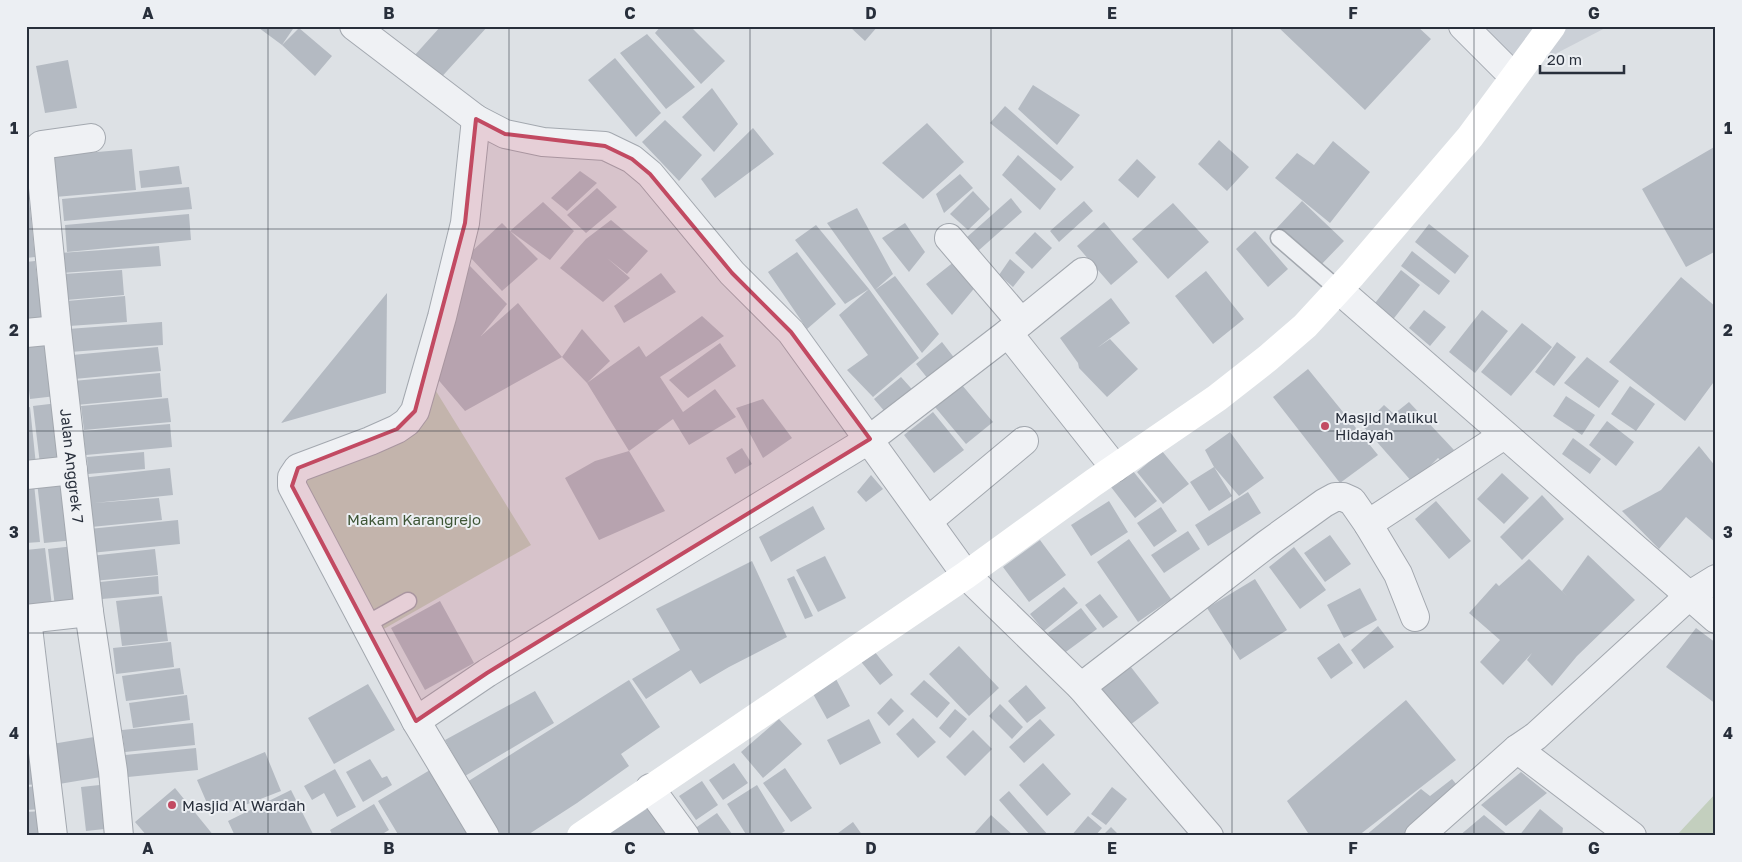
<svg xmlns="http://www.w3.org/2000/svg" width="1742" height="862" font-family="'Golos Text',sans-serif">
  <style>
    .built { fill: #cbd0d7 }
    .green { fill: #c3cfbe }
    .building { fill: #b4bac2 }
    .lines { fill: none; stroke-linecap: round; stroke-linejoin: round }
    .lane-casing { stroke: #a3a8af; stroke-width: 19 }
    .street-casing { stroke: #a3a8af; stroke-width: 30 }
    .lane { stroke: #eff1f4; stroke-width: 16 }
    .street { stroke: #eff1f4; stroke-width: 28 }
    .secondary { stroke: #fff; stroke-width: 28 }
    .marked { fill: #c24a62; fill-opacity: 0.2; stroke: #c24a62; stroke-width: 4; stroke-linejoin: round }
    .grid { fill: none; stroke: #282f3b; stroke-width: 1; stroke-opacity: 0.55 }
    .poi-dot { fill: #c24a62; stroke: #eceff3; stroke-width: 2 }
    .labels { text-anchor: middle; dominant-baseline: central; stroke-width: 4; stroke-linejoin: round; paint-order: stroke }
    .poi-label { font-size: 15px; fill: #282f3b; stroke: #eceff3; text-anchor: start }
    .street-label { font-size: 15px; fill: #282f3b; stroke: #eceff3 }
    .park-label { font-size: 15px; fill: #3e5536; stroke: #eceff3 }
    .neatline { fill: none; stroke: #282f3b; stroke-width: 2 }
    .grid-label { font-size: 16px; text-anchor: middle; font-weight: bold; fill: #282f3b }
  </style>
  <rect width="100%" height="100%" fill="#dde1e5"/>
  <path class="built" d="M1463,26H1609L1513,76Z"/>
  <path class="green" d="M431,383L531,545L382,630L304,487V476L392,442Z
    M1716,793V836H1676Z"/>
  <path class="building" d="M261,26H295L282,45L259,28Z
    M441,26H488L437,82L414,56Z
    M661,26H690L725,61L701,84L655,33Z
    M849,26H878L865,41Z
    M1277,26H1417L1431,39L1365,110Z
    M299,28L332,56L315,76L282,45Z
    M647,34L695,87L666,109L620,53Z
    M615,58L661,113L636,137L588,80Z
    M68,60L77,108L45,113L36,66Z
    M1033,85L1080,115L1057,145L1018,109Z
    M712,88L738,124L714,152L682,117Z
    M1005,106L1074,167L1061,181L990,123Z
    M665,120L702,155L679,181L642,142Z
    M927,123L964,162L923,199L882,163Z
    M753,128L774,154L715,198L701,179Z
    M1219,140L1249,167L1227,191L1198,164Z
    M1333,141L1370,172L1330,223L1275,178L1297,153L1314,165Z
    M1716,146V251L1686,267L1642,189Z
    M132,149L136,190L55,197L51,156Z
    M1018,155L1056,189L1040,210L1002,175Z
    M1137,159L1156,177L1138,198L1118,180Z
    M179,166L182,184L141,188L139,171Z
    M580,171L597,183L567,211L551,198Z
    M960,174L973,188L944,213L936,194Z
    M189,187L192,209L64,221L62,199Z
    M597,188L617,207L586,233L567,215Z
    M973,191L990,209L968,230L950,214Z
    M1011,198L1022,212L978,251L966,238Z
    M26,199H29L35,257L26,258Z
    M1084,201L1093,211L1059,242L1050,231Z
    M1302,201L1344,241L1318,268L1276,229Z
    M543,202L574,231L550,260L510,231L538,259L502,291L468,255L502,223L510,231Z
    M1173,203L1209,242L1168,279L1132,239Z
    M857,208L893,274L875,290L827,223Z
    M189,214L191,240L67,252L65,225Z
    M611,220L648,251L627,274L607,258L630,278L603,302L560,268L586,239Z
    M1104,222L1138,262L1111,285L1077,246Z
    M905,223L925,252L909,272L882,238Z
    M1429,224L1469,256L1455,274L1415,242Z
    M816,225L869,289L919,358L873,397L847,370L868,355L839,315L869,289L845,304L795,240Z
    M1255,231L1288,269L1268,287L1236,249Z
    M1035,232L1052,248L1032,269L1015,253Z
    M159,246L161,266L61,273L60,253Z
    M1412,251L1450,281L1439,295L1401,266Z
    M797,252L836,304L807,329L768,272Z
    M1010,259L1025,272L1013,287L999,275Z
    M35,261L42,319L26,321V262Z
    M955,261L977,285L952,315L926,284Z
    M470,266L507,304L481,336L518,303L562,357L465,411L435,376L451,303Z
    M122,270L124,295L66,300L64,274Z
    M1401,270L1420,285L1391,322L1372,307Z
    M1206,271L1244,319L1213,344L1175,296Z
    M661,273L676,292L624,323L614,306Z
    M895,276L939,334L922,353L875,290Z
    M1681,277L1716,307V379L1685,421L1609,362Z
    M387,293L386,393L281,423Z
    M125,296L127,322L69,326L67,301Z
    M1111,298L1130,323L1097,348L1110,339L1138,369L1107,397L1079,368L1078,363L1060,338Z
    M1424,310L1446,327L1430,346L1409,328Z
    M1482,310L1508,331L1475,373L1449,352Z
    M702,316L724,336L660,377L683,412L715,389L736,417L689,445L673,419L629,451L665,511L599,540L565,478L595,461L629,451L587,383L639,346L646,357Z
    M162,322L163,345L70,352L68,329Z
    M1522,323L1552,347L1511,396L1481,372Z
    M582,329L610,361L587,383L562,357Z
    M49,338L56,396L30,399L26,365V341Z
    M942,342L959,364L933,385L916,364Z
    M1557,342L1576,357L1554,386L1535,372Z
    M720,343L736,366L688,398L669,380Z
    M158,347L161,371L74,379L72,355Z
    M1587,357L1619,381L1599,408L1564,383Z
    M1308,369L1378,455L1340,483L1273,397Z
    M160,373L162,397L76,405L73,381Z
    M901,377L919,397L892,420L874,399Z
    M962,385L993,422L966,444L935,407Z
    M1630,386L1655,404L1636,431L1611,414Z
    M1566,396L1595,415L1582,435L1553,416Z
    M168,398L171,422L84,430L81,406Z
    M763,399L792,438L763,458L736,408Z
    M1409,402L1454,450L1443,462L1438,458L1413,483L1363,426L1384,405L1394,414Z
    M58,403L65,461L40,464L33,406Z
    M30,407L36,465L26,466V408Z
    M933,412L964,450L934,473L904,435Z
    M1607,421L1634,442L1616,466L1589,445Z
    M170,424L172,447L86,455L83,431Z
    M1230,432L1264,478L1239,496L1214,467L1205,450Z
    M1573,438L1601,459L1590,474L1562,454Z
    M1699,446L1716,467V543L1686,517L1659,549L1622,511L1661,490Z
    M742,448L752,464L735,474L726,458Z
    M1162,451L1189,484L1163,504L1137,472Z
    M144,452L145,469L88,474L87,457Z
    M1214,467L1232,496L1209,511L1190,482Z
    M170,468L173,495L94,503L159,498L162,520L91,527L81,478Z
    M1133,471L1157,501L1135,518L1111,487Z
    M1502,473L1529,498L1504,524L1477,499Z
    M871,475L883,489L866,502L857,492Z
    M68,479L75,540L44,543L37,482Z
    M34,484L40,542L26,543V485Z
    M1248,492L1261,513L1208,546L1195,525Z
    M1542,495L1564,519L1522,560L1500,537Z
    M1109,501L1128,532L1091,556L1071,525Z
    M1436,501L1471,541L1449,559L1415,519Z
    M813,506L825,529L771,562L759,537Z
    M1161,507L1177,531L1154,547L1137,523Z
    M178,520L180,544L91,553L89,529Z
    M1188,531L1200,549L1164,573L1151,555Z
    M1330,535L1351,564L1325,582L1304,553Z
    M1129,539L1171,599L1138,622L1097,562Z
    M1040,540L1066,575L1029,602L1003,567Z
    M74,546L81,604L55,607L48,549Z
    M1294,547L1326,590L1300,609L1269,567Z
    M45,548L52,606L26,609V550Z
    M155,549L158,575L93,581L90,556Z
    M1588,555L1635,600L1577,656L1552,686L1527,660L1532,653L1503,685L1480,662L1500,640L1469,613L1496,583L1499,586L1529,559L1569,598L1562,591Z
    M825,556L846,598L818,612L796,570Z
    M752,561L787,637L729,667L700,684L691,670L646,699L632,679L680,650L656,609Z
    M158,576L159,594L102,599L100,582Z
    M794,576L813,616L805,619L787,579Z
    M1255,579L1287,630L1240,660L1207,608Z
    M1064,587L1078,603L1044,631L1030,614Z
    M1360,588L1377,620L1344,638L1327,605Z
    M1100,594L1118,617L1103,628L1085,605Z
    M162,596L168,641L122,646L116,601Z
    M440,601L474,663L425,690L391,628Z
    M1081,608L1097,629L1063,654L1048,633Z
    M1378,626L1394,647L1364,669L1351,650Z
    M1696,628L1716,643V704L1666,667Z
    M171,642L174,667L116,674L113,648Z
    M1339,643L1353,663L1331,679L1317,658Z
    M959,646L999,688L969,716L929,674Z
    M871,647L893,675L880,685L858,658Z
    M1127,662L1159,703L1130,725L1098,684Z
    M180,668L184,694L126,701L122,676Z
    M836,679L850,706L827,719L812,692Z
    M629,680L660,727L621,754L629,766L577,803L526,836H502L467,782Z
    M924,680L950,703L937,718L910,694Z
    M368,684L395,730L334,764L308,718Z
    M1026,685L1046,708L1027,723L1008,701Z
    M535,691L554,723L465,776L445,740Z
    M187,695L190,720L133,728L129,703Z
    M891,698L904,711L889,726L877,713Z
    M1406,700L1456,760L1358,836H1310L1287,801Z
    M1000,704L1023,727L1012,739L989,716Z
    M955,709L967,719L950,738L939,728Z
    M913,718L936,742L918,758L896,734Z
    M779,719L802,744L763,778L741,752Z
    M869,719L881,743L840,765L827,740Z
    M1040,719L1055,735L1024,763L1009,747Z
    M193,723L195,745L125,752L122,730Z
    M973,730L992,749L965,776L946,757Z
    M100,736L107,776L59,784L52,744Z
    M196,748L198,770L128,777L125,755Z
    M265,752L281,791L240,807L237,799L210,810L197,780Z
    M370,759L382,778L387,776L392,785L363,802L346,772Z
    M38,761L40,784L26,785V762Z
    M734,763L748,783L723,800L709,780Z
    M1043,763L1071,794L1047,816L1019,785Z
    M435,767L476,836H399L378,801Z
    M785,768L812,808L791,822L763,783Z
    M335,769L356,807L337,817L324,793L312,800L304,786Z
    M1521,772L1547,793L1506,826L1481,805Z
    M1452,779L1461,790L1409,836H1365L1421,789L1430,796Z
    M702,781L718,805L696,820L679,796Z
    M109,784L114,828L86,831L81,787Z
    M757,785L785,831L777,836H747L727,804Z
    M40,786L42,809L26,810V787Z
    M1112,787L1127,799L1106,825L1091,814Z
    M175,788L214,836H147L135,822Z
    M291,790L314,836H235L228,821Z
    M1009,791L1049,836H1031L999,800Z
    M374,804L389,830L379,836H333L330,830Z
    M651,806L667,831L659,836H606Z
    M1540,809L1563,828L1562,836H1519Z
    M42,811L45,834L26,835V812Z
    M717,813L732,834L729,836H699L694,829Z
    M991,815L1014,836H972Z
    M1484,815L1509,836H1459Z
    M1088,816L1102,828L1095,836H1071Z
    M853,822L863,836H834Z
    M1111,827L1120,836H1102Z"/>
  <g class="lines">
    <defs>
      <path id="lane" d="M1279,238L1339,290
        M365,625L408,601"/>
      <g id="street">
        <path d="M354,26L476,119L505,134L543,142L605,146L632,159L650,174L732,273L791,332L966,575L1081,687L1209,836"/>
        <path d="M1463,26L1513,76"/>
        <path d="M476,119L465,223L442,317L415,411L407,422L397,429L370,441L298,468L292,477V486L416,721L485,836"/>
        <path id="s1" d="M91,138L41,145L39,147L57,330L89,612L113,771L119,836"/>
        <path d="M949,238L1021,322"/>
        <path d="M1339,290L1716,619"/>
        <path d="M26,333L57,330"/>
        <path d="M1008,333L1115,468"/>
        <path d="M26,475L73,470"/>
        <path d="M928,521L1024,441"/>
        <path d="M1368,524L1504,435"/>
        <path d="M26,619L89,612"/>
        <path d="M27,619L53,836"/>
        <path d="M1081,687L1267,544L1324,503L1335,497H1343L1352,501L1368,524L1398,574L1415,617"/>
        <path d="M416,721L487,673L870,439L1008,333L1083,272"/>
        <path d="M1517,749L1632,836"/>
        <path d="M650,788L685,836"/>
        <path d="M1419,836L1517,749L1536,736L1690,595L1716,579"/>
      </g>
    </defs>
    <use href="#lane" class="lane-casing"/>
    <use href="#street" class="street-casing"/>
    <use href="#lane" class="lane"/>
    <use href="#street" class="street"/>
    <path class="secondary" d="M581,836L966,575L1093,483L1217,398L1268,358L1305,326L1352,275L1470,137L1552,26"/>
  </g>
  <path class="marked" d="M476,119L505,134L605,146L632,159L650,174L732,273L791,332L870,439L487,673L416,721L292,486L298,468L397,429L415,411L465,223Z"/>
  <path class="grid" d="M268,26V836M509,26V836M750,26V836M991,26V836M1232,26V836M1474,26V836M26,229H1716M26,431H1716M26,633H1716"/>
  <g class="poi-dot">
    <circle cx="1325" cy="426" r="5"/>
    <circle cx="172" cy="805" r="5"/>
  </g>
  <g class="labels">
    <g class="poi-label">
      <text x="1335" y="417">Masjid Malikul<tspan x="1335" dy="17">Hidayah</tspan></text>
      <text x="182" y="805">Masjid Al Wardah</text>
    </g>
    <g class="street-label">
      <text stroke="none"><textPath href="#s1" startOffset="374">Jalan Anggrek 7</textPath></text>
    </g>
    <g class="park-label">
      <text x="414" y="519">Makam Karangrejo</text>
    </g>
  </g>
  <rect width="1742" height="862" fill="none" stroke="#eceff3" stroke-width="55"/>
  <path d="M1540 65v8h84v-8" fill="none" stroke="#282f3b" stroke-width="2.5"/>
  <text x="1547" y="65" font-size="15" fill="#282f3b" stroke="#eceff3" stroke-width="4" paint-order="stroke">20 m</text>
  <rect x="28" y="28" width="1686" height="806" class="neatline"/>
  <g class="grid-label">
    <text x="148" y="19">A</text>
    <text x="389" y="19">B</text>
    <text x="630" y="19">C</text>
    <text x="871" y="19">D</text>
    <text x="1112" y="19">E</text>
    <text x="1353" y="19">F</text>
    <text x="1594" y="19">G</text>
    <text x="14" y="134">1</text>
    <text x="1728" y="134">1</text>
    <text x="14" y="336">2</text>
    <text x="1728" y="336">2</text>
    <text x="14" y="538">3</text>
    <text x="1728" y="538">3</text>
    <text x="14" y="739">4</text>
    <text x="1728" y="739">4</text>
    <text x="148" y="854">A</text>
    <text x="389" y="854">B</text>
    <text x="630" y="854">C</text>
    <text x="871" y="854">D</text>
    <text x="1112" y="854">E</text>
    <text x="1353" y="854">F</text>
    <text x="1594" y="854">G</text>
  </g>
</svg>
